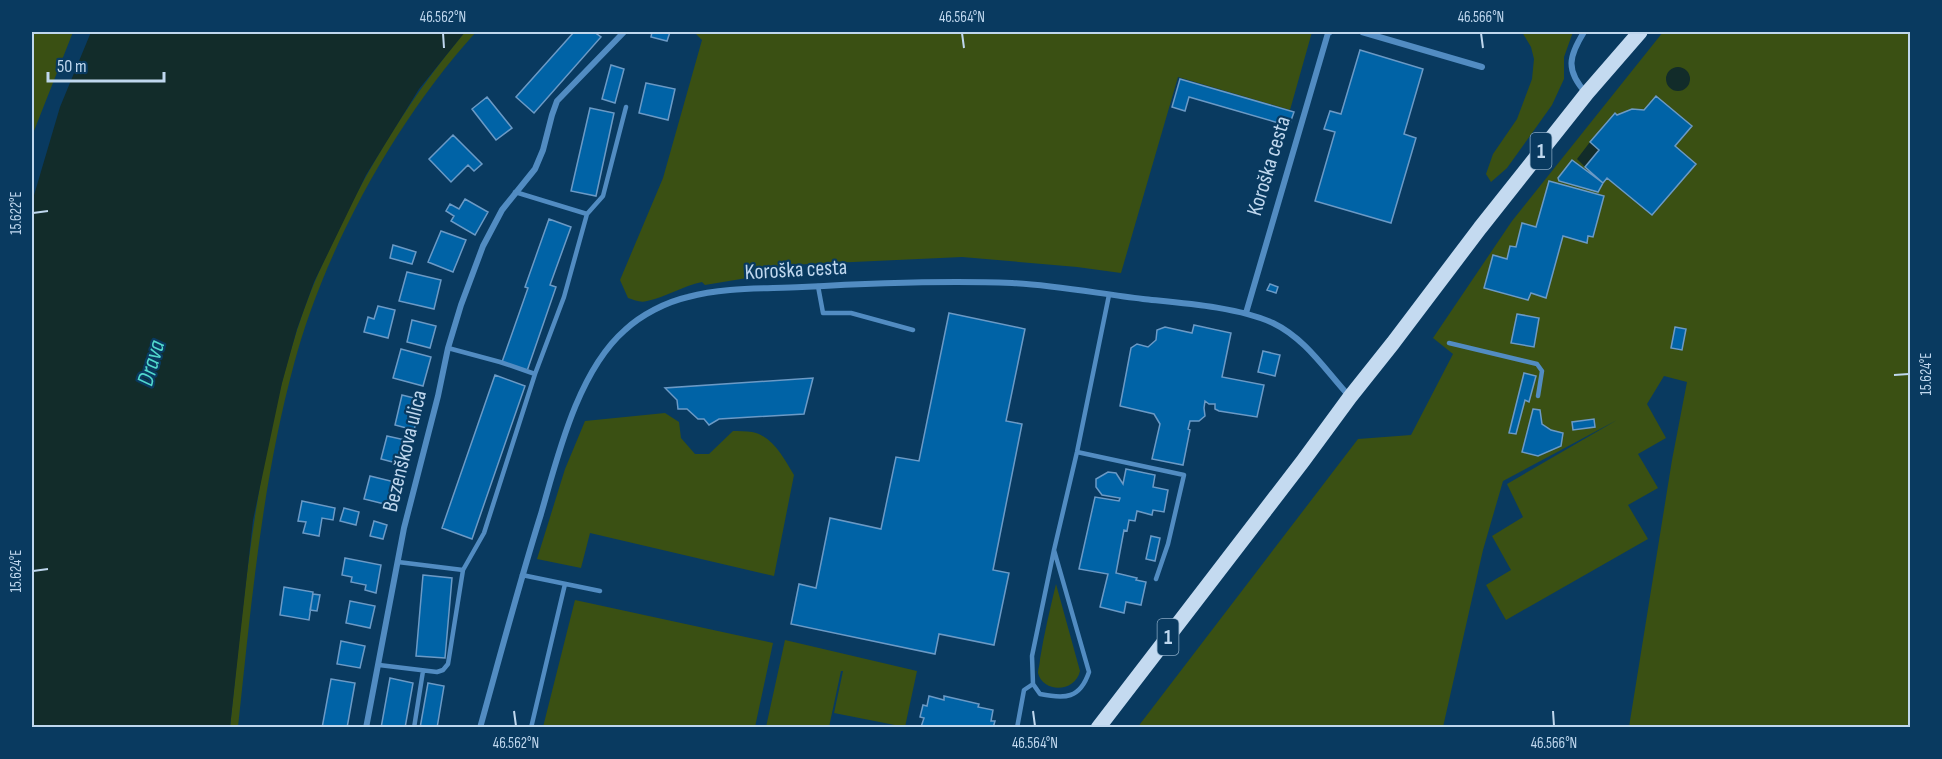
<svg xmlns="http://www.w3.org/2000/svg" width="1942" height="759" font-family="'Sofia Sans Condensed',sans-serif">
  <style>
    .green { fill: #3a5013 }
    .water { fill: #122c2a }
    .building { fill: #0063a6; stroke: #6b9ac6; stroke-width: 1.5 }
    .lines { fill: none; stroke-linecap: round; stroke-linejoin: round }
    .service { stroke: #528cc2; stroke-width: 4.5 }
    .minor { stroke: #528cc2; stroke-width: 6 }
    .primary { stroke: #c4daf0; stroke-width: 15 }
    .ticks { fill: none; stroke: #bfd7ee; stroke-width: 2 }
    .labels { text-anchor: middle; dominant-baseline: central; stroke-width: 4.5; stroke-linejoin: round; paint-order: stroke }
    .shield { fill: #093a60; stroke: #88a8c3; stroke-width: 1.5 }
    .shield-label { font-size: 21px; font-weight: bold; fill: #bfd7ee }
    .street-label { font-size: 22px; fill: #bfd7ee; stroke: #093a60 }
    .water-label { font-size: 24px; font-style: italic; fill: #51d8cd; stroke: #093a60 }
    .neatline { fill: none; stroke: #bfd7ee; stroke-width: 2 }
    .ticks-label { font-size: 15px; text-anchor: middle; fill: #bfd7ee }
  </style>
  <rect width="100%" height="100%" fill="#093a60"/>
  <path class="green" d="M32,32H73L32,136Z
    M465,32H476C396,120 325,248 294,364C262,482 251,606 238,727L230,728C244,594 256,459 297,330C307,298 320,268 335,238C369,164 413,94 465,32Z
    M694,32H1312L1290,110L1178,77L1121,273L1077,267L962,257L788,265L785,270L779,275L771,277L747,278L705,285L702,282C683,286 666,297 647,301C640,303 635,300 628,298L620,280L663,178L702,40Z
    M1522,32H1573L1564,57V79L1552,105L1507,168L1491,182L1486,174L1493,154L1517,119L1532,79L1534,59L1531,47Z
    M1663,32H1910V727H1629L1672,460L1687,382L1664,376L1647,404L1666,438L1638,454L1658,488L1628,505L1648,539L1506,620L1486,585L1511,570L1492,536L1523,517L1507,484L1617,420L1503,481L1483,550L1443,727L1137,728L1358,439L1411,435L1453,354L1433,338L1512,221Z
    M665,413L679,422L681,438L695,454H709L733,431C739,431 746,431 752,432C773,436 784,459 794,475L774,576L590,533L581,568L537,559L565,469L585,421Z
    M1056,584L1080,671C1075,693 1043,693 1038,673C1038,670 1040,663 1040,659C1044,634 1050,609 1056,584Z
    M575,600L773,643L755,727H543Z
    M785,640L917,671L905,727L834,713L843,671H841L829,727H766Z"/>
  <path class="water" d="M91,32H465L419,89L366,175L314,282L297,329L282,383L253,520L230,727H32V202L60,107Z
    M1666 79a12 12 0 1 1 24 0a12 12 0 1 1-24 0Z
    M1590,142L1599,150L1585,167L1577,159Z"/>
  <path class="building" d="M574,32H594L601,37L534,113L516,97Z
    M652,32H670L667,41L651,37Z
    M1360,50L1423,69L1404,134L1416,138L1391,223L1315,201L1335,132L1324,129L1330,111L1341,114Z
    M611,65L624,69L615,103L602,99Z
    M1180,79L1294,112L1289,126L1189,97L1185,111L1172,107Z
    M646,83L675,89L668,120L639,113Z
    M1656,96L1692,126L1675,146L1696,164L1652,215L1607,178L1603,183L1585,167L1599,150L1590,142L1615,113L1617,115L1632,109L1644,110Z
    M487,97L512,128L496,140L472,109Z
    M590,108L614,113L596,196L571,191Z
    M453,135L482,164L474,171L468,165L451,182L429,159Z
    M1572,160L1603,183L1598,192L1559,181L1558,178Z
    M1549,181L1604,196L1593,237L1588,236L1587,243L1563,236L1546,298L1531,293L1528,300L1484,288L1493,255L1507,259L1510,246L1516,247L1522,223L1536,227Z
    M465,199L488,212L475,235L451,221L454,216L446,211L450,204L459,209Z
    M549,219L571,227L550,285L556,287L527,371L502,362L528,288L525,287Z
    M441,231L466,240L453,272L428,262Z
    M393,245L416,252L412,264L390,258Z
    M407,272L441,280L434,309L399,301Z
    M1270,284L1278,287L1276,293L1267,290Z
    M378,306L395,310L388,338L364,332L368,317L374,319Z
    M949,313L1025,329L1006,421L1022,424L993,570L1009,573L994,645L939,634L935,654L791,624L799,584L816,588L830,518L881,529L896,457L919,461Z
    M1517,314L1539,318L1534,347L1511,343Z
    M412,320L436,326L430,348L407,342Z
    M1194,325L1231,333L1222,377L1264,385L1257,417L1219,411L1215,409V404H1209L1205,401L1204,408L1205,416L1199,421H1190L1188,429L1190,430L1183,465L1152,459L1160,424L1154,414L1120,406L1131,348L1137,344L1148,347L1156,340L1157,330L1165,327L1192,333Z
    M1675,327L1686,329L1682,350L1671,348Z
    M401,349L431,357L423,386L393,378Z
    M1263,351L1280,355L1275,376L1258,372Z
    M1524,373L1536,376L1529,402L1525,400L1516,434L1509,433Z
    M495,375L525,386L472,539L442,528Z
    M813,378L804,414L719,419L709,425L704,419H698L687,409H678L677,400L665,388Z
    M402,395L422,400L414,430L395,425Z
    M1533,409L1540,410L1542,424L1551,430L1563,433L1561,446L1538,456L1522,452Z
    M1594,419L1595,427L1573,430L1572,422Z
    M387,436L410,441L404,465L381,459Z
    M1126,469L1155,475L1153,487L1168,490L1164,512L1153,510L1152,515L1137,511L1135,521L1129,520L1127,531L1124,530L1116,573L1137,578L1136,580L1146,582L1141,605L1126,602L1124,613L1100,607L1108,574L1079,569L1095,497L1119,501L1120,498L1102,495L1096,487V479L1108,472L1116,473L1123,484Z
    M370,476L403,484L397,507L364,499Z
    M302,501L335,508L333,520L322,518L319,536L303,533L306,522L298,521Z
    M344,508L359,512L356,525L340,521Z
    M374,521L387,525L383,539L370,536Z
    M1151,536L1160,538L1155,561L1146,559Z
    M345,558L381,565L376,593L365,590L366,585L351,582L352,577L342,575Z
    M423,575L452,578L445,658L416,656Z
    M284,587L313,592L309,620L280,615Z
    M313,594L320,595L317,611L310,610Z
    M350,601L375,606L370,628L346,623Z
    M341,641L365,646L360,668L337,664Z
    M390,678L413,683L405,728H381Z
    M331,679L355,683L347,728H322Z
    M428,683L444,686L437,728H420Z
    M929,696L944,700V696L979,704L978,707L993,710L991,721H995L993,728L921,727L924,718L920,717L923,705L927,706Z"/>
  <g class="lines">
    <path class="service" d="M587,214L603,196L626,107
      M818,286L823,313H851L913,330
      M1449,343L1537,364L1542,371L1538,396
      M448,348L500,362L535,374
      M1077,452L1184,475L1168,544L1156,579
      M1054,550L1089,672C1080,699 1065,699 1040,694L1033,684L1032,656L1054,550L1077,452L1109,295
      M463,570L484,533L535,374L564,297L587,214L515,192
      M522,575L600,591
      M379,665L437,672L443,670L448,664L463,570L398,562
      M414,728L423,671
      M531,728L565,584
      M1017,728L1024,690L1033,684"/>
    <path class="minor" d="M1362,32L1482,67
      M1584,32C1569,56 1565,70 1586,93
      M1246,313L1328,33L1330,32
      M366,728L404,528L438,396L448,348L461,305L483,246L502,210L535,169L543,150L552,115L557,101L624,32
      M480,728C500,656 519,584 541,514C558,455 578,371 625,330C641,315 666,302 688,297C724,287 765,289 802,287C872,283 942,280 1012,283C1056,285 1100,294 1143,299C1182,303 1238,307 1273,323C1306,339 1325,370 1350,397"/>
    <path class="primary" d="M1098,728L1303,461L1350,397L1393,343L1480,228L1587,93L1640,32"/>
  </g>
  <path class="ticks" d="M443,33L444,48M962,33L964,48M1481,33L1483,48M33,213L48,211M1894,375L1909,374M33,571L48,569M514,711L516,726M1033,711L1035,726M1553,711L1554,726"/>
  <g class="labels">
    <g class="shield">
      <rect x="1530.5" y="133" width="21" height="36" rx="4.5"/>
      <rect x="1157.5" y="619" width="21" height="36" rx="4.5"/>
    </g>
    <g class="shield-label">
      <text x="1541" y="151">1</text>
      <text x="1168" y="637">1</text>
    </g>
    <g class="street-label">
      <text transform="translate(1269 166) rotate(-73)">Koroška cesta</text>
      <text transform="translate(796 270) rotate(-3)">Koroška cesta</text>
      <text transform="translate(405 451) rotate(-76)">Bezenškova ulica</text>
    </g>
    <g class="water-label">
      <text transform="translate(151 363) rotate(-74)">Drava</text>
    </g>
  </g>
  <rect width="1942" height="759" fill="none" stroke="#093a60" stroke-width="66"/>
  <path d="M48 72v9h116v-9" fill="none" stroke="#bfd7ee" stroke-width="3"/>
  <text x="57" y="72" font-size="18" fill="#bfd7ee" stroke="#093a60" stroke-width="4.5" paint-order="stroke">50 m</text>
  <rect x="33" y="33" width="1876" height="693" class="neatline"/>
  <g class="ticks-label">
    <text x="443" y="22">46.562°N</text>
    <text x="962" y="22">46.564°N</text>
    <text x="1481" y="22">46.566°N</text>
    <text transform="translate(16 213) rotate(-90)" y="5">15.622°E</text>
    <text transform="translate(1926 374) rotate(-90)" y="5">15.624°E</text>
    <text transform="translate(16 571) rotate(-90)" y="5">15.624°E</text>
    <text x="516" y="748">46.562°N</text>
    <text x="1035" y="748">46.564°N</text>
    <text x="1554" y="748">46.566°N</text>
  </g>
</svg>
